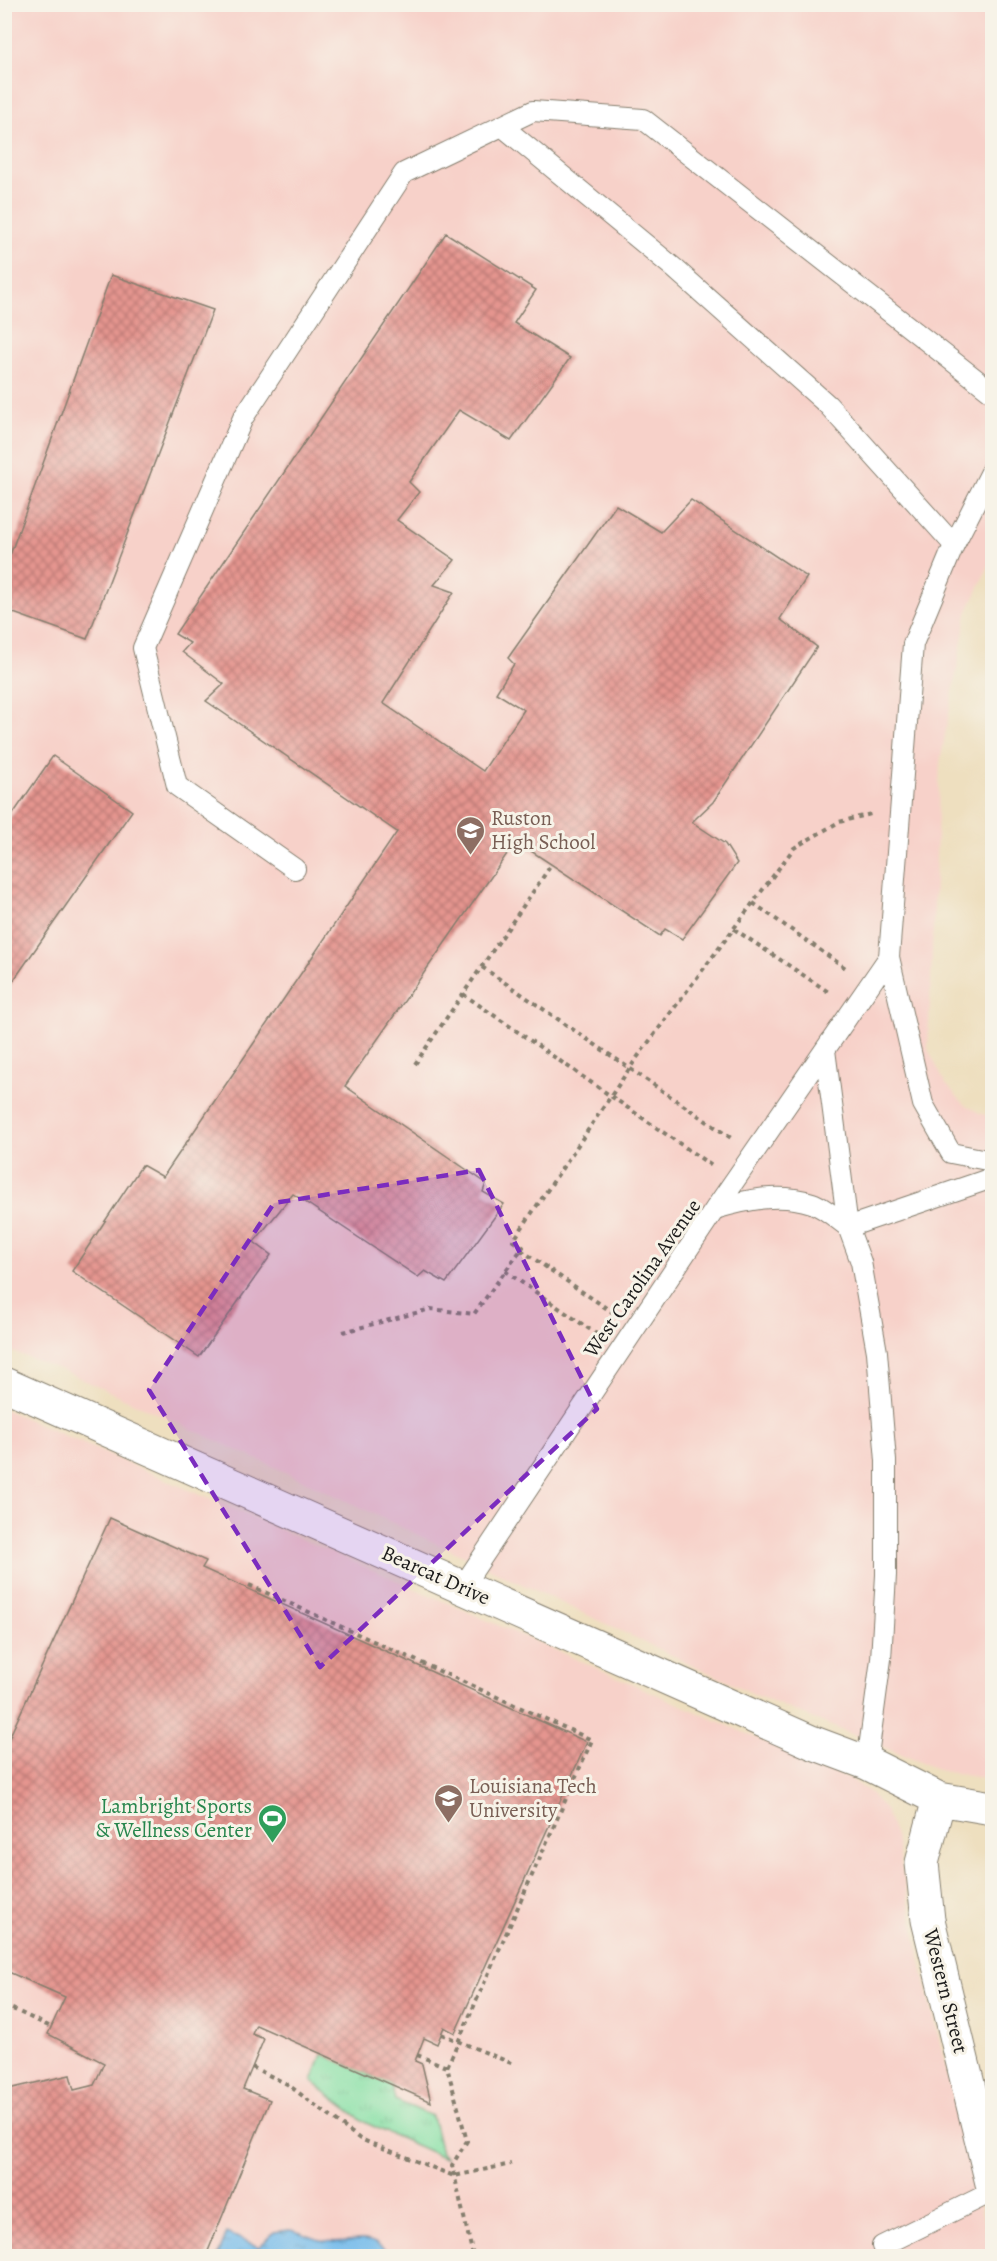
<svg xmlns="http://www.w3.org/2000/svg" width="997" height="2261" font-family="Alegreya,serif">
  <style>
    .built { fill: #f7d1c9 }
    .grass { fill: url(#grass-tufts); stroke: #517e61; stroke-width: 1.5 }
    .water { fill: url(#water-ripples); stroke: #486c84; stroke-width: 1.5 }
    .building { fill: url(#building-cross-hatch) }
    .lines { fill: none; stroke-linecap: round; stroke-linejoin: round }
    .lane-casing { stroke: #857e6e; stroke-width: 22 }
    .street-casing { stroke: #857e6e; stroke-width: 35 }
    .path { stroke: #857e6e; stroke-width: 4; stroke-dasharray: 4.5 4.5; stroke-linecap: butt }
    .lane { stroke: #fff; stroke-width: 20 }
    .street { stroke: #fff; stroke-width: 33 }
    .marked { fill: #7b2cbf; fill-opacity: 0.2; stroke: #7b2cbf; stroke-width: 4.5; stroke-dasharray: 12 8; stroke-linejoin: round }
    .labels { text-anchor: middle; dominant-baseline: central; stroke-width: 6; stroke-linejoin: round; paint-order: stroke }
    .education-label { font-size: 21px; fill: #785e54; stroke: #f7f3e8; text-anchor: start }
    .street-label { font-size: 21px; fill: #1c1c1c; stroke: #f7f3e8 }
    .leisure-label { font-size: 21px; fill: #27864d; stroke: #f7f3e8; text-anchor: end }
  </style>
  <defs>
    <pattern id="grass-tufts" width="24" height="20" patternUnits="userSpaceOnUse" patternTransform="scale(1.5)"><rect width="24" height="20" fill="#86e0a6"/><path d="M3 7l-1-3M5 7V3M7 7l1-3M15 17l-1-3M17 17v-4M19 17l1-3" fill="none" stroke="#73c08e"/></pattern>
    <pattern id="water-ripples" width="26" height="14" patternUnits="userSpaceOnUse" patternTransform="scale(1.5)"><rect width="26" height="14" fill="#74bbeb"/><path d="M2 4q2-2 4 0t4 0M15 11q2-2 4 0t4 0" fill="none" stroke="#64a0c9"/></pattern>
    <pattern id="building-cross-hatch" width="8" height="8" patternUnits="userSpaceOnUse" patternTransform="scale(1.5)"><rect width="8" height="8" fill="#e5958f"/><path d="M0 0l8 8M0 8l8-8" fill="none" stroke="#b97974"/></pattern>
  </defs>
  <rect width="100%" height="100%" fill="#f7f3e8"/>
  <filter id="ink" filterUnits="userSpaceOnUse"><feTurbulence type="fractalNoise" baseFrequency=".0167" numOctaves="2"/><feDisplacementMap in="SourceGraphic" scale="12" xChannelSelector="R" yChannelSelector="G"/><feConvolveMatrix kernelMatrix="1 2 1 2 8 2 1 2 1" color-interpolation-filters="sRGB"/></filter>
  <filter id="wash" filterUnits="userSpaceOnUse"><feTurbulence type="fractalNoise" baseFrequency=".008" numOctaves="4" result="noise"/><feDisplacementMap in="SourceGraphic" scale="24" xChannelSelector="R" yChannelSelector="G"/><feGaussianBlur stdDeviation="1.35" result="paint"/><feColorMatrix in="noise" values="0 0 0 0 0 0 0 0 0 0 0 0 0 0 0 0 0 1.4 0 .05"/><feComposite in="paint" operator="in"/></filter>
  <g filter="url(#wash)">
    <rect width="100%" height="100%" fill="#eedfbf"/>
    <path class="built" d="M4,5H992V559L967,613L940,763L928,1049L945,1083L963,1103L979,1113L992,1117V1780L942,1771L758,1696L283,1471L62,1370L5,1349Z
      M4,1409L850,1779L872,1794L885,1810L896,1838L924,1977L992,2256H5Z"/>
    <path class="grass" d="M322,2054L391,2084L395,2100L432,2116L441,2153L447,2159L366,2123L312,2082Z"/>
    <path class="water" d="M289,2230C301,2231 312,2239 325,2241C353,2246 367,2228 391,2256H218L227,2233L259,2247L274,2232Z"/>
    <g id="blocks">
      <path class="building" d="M446,233L536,290L514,323L570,358L511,441L459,410L409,482L419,492L397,520L455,560L434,585L454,592L383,703L483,771L524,710L496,693L514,664L508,658L616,505L661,532L691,500L807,577L780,619L817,647L713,802L692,822L725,844L737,863L682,939L665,929L660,936L516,841L345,1086L486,1183L483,1192L504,1204L446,1283L425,1271L418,1277L293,1194L254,1242L271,1255L199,1357L72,1271L142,1165L163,1177L397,832L206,701L224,684L182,652L190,643L175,634Z
        M111,275L213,310L87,639L5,610V569Z
        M53,756L132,811L4,994V827Z
        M110,1518L206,1561L202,1568L587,1742L455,2033L444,2027L437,2044L424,2038L415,2061L422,2064L431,2102L256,2025L252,2034L264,2039L243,2089L270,2100L206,2256H4V2090L70,2075L74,2090L94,2085L104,2063L48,2034L65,1997L4,1970L7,1940L4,1939V1749Z"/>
    </g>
  </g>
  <g filter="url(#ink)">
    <use href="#blocks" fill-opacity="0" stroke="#857e6e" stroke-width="1.5"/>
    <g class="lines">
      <defs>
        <path id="lane" d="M502,126L674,268L828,405L954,545
          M295,869L177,786L143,648L243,418L404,173L533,111L643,119L992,392
          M889,957L923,1104L951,1153L992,1161
          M825,1050L848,1227L861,1262L877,1352L886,1461V1575L881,1659L867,1763
          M715,1209L889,957L913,644L954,545L992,470
          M463,1586L715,1209C745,1200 780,1192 812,1203C824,1207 837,1219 848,1227L992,1178
          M882,2246L992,2192"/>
        <path id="street" d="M4,1384L811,1742L867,1763L939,1799L992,1808
          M939,1799L922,1863L928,1920L992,2183"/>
      </defs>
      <use href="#lane" class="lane-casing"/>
      <use href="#street" class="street-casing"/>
      <path class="path" d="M753,903L847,969
        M734,929L830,993
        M482,967L731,1138
        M463,994L712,1166
        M415,1064L552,864
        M521,1250L612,1312
        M505,1271L598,1335
        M343,1332L431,1309L474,1314L523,1247L513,1241L636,1059L794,848L839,822L871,814
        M249,1585L592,1740L447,2067L467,2141L452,2165L473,2256
        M4,2005L51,2027
        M441,2034L511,2063
        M417,2055L447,2067
        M252,2067L287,2084L360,2139L454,2176L511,2164"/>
      <use href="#lane" class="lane"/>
      <use href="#street" class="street"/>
    </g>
  </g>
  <path class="marked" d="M479,1170L597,1409L320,1667L149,1390L274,1203Z"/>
  <defs>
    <symbol id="school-pin" viewBox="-11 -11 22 30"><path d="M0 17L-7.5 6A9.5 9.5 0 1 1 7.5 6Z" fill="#8d6e63" stroke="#f7f3e8"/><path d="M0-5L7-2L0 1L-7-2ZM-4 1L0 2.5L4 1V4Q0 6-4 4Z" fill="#fff"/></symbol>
    <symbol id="university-pin" viewBox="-11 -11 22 30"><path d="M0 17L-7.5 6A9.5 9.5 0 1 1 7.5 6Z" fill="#8d6e63" stroke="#f7f3e8"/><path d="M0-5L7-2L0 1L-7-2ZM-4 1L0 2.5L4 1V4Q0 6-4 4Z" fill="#fff"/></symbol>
    <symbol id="stadium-pin" viewBox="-11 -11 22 30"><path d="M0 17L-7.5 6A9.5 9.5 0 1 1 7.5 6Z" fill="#2e9e5b" stroke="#f7f3e8"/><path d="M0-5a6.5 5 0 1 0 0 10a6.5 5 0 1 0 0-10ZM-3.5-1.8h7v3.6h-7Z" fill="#fff"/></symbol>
  </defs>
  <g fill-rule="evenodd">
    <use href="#school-pin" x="454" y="814" width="33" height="45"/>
    <use href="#university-pin" x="432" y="1782" width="33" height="45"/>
    <use href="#stadium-pin" x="256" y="1802" width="33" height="45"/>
  </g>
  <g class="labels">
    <g class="education-label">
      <text x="491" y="818">Ruston<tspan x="491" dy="24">High School</tspan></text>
      <text x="469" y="1786">Louisiana Tech<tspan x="469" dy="24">University</tspan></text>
    </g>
    <g class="street-label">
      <text transform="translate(642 1278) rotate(-55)">West Carolina Avenue</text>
      <text transform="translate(436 1575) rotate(24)">Bearcat Drive</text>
      <text transform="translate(946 1991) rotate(76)">Western Street</text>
    </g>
    <g class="leisure-label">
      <text x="252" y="1806">Lambright Sports<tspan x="252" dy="24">&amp; Wellness Center</tspan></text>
    </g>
  </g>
  <rect width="997" height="2261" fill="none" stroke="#f7f3e8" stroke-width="24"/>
</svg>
